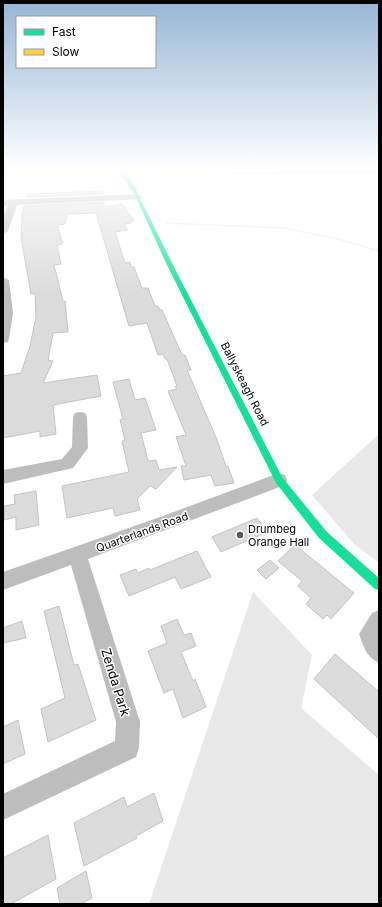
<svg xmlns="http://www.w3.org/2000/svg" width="382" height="907" font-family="Inter,sans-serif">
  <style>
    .green { fill: #e8e8e8 }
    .building { fill: #dbdbdb; stroke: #c3c3c3 }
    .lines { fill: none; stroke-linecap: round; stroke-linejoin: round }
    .path { stroke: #c2c2c2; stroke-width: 1.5; stroke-dasharray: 0.5 1; stroke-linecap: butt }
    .street { fill: #bdbdbd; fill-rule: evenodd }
    .fast { fill: #16e098; fill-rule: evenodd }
    .slow { fill: #ffcf43; fill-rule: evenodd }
    .fast-bridge { stroke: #16e098; stroke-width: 5 }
    .poi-dot { fill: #595959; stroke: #fff; stroke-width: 1.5 }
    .labels { text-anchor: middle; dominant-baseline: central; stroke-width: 3; stroke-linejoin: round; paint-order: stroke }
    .street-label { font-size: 11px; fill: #000; stroke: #fff }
    .poi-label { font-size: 11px; fill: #000; stroke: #fff; text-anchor: start }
    .near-street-label { font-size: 13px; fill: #000; stroke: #fff }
  </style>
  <rect width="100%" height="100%" fill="#fff"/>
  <path class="green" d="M379,434V563L354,544L312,495Z
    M253,592L312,655L301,708L379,775V904H149Z"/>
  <path class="building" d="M104,191V194L26,197L27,194Z
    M104,202V207L122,204L134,221H130L131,223L124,224L127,230L115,232L125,263L130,262L131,267H134L142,288H148L155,306H158L160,310H162L182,355H185L191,370H187L217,440L226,466H228L234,483L215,486L211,475L184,480L181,466H186L176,437L186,435L168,391L177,389L175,387L177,386L167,359H165L163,354L158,355L147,323L129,326L96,213L67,214L65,224L57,225L63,244L57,245L61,264L54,265L63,301H65L68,332L53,333L48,360L53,361L43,383L97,375L101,396L53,405L56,434L40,437V431L3,438V376L21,373L30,346L36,317L35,293L31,294L21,238L22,214L24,206Z
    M129,379L135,400L145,398L156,430L141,433L148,461L156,460L159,470L177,467L156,489L150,486L137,499L140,510L115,516L113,508L67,518L62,486L129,472L122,441L125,440L120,420L123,419L113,382Z
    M36,491L39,525L16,530V517L4,520V506L15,504L14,495Z
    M257,518L267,532L221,552L212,537Z
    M295,545L354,593L331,619L327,615L323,619L306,604L311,598L298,586L302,581L278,561Z
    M197,551L211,577L181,589L175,577L129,596L120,575L136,569L138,573L149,568L150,570Z
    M270,560L279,568L266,579L257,570Z
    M59,606L74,665L78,664L96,720L48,742L41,709L65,698L44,611Z
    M177,619L184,635L191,633L196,646L181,652L193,681L195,679L206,707L183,718L173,689L164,693L148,651L167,643L161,626Z
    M22,621L26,638L3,643V628Z
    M335,654L379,692V739L314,679Z
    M18,720L25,754L3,764V727Z
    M154,793L163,821L136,836L137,838L84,866L74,823L124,797L127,807Z
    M48,835L56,879L11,904H3V858Z
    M86,871L92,898L81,904H60L57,888Z"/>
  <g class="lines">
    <path class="path" d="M166,223L284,228L338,239L379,251"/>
    <path class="street" d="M138,194L142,197L141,199L17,205L8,231L3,234V218L8,205L3,206V200Z
      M3,277L9,280L13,313L9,339L8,342L3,343Z
      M80,412L85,413L87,417L88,448L73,468L3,484V470L62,459L72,447L73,417L75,413Z
      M279,473L285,475L287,480L285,485L88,559L140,722L139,748L136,757L3,820V794L115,741L116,722L71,565L3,590V572L163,516Z
      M379,610V663C366,657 364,647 359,634L372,613Z"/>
    <path class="fast" d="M379,171V173L235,174L233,173L235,172Z
      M132,189L136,190L172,263L282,477L327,532L379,578V590L375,589L319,538L276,483L166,263Z"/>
    <path class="slow" d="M235,172L237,174L3,175V173Z"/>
    <path class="fast-bridge" d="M121,170L134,190"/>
  </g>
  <linearGradient id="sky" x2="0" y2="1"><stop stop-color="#95b6d6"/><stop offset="0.57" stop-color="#fff"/><stop offset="1" stop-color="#fff" stop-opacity="0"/></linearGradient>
  <rect width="382" height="297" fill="url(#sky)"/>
  <circle class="poi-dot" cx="240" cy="535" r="4"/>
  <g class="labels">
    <g class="street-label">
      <text transform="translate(245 384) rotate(63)">Ballyskeagh Road</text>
      <text transform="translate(142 532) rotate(-20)">Quarterlands Road</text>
    </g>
    <g class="poi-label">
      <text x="248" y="529">Drumbeg<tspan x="248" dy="13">Orange Hall</tspan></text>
    </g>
    <g class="near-street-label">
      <text transform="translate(116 682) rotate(73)">Zenda Park</text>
    </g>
  </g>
  <rect width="382" height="907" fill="none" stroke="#000000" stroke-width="8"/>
  <rect x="16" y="16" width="140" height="52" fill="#ffffff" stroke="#999999"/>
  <rect x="24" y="29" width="20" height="6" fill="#16e098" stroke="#999999"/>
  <text x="52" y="36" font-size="12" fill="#000000">Fast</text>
  <rect x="24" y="49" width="20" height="6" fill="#ffcf43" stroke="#999999"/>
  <text x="52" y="56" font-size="12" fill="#000000">Slow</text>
</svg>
